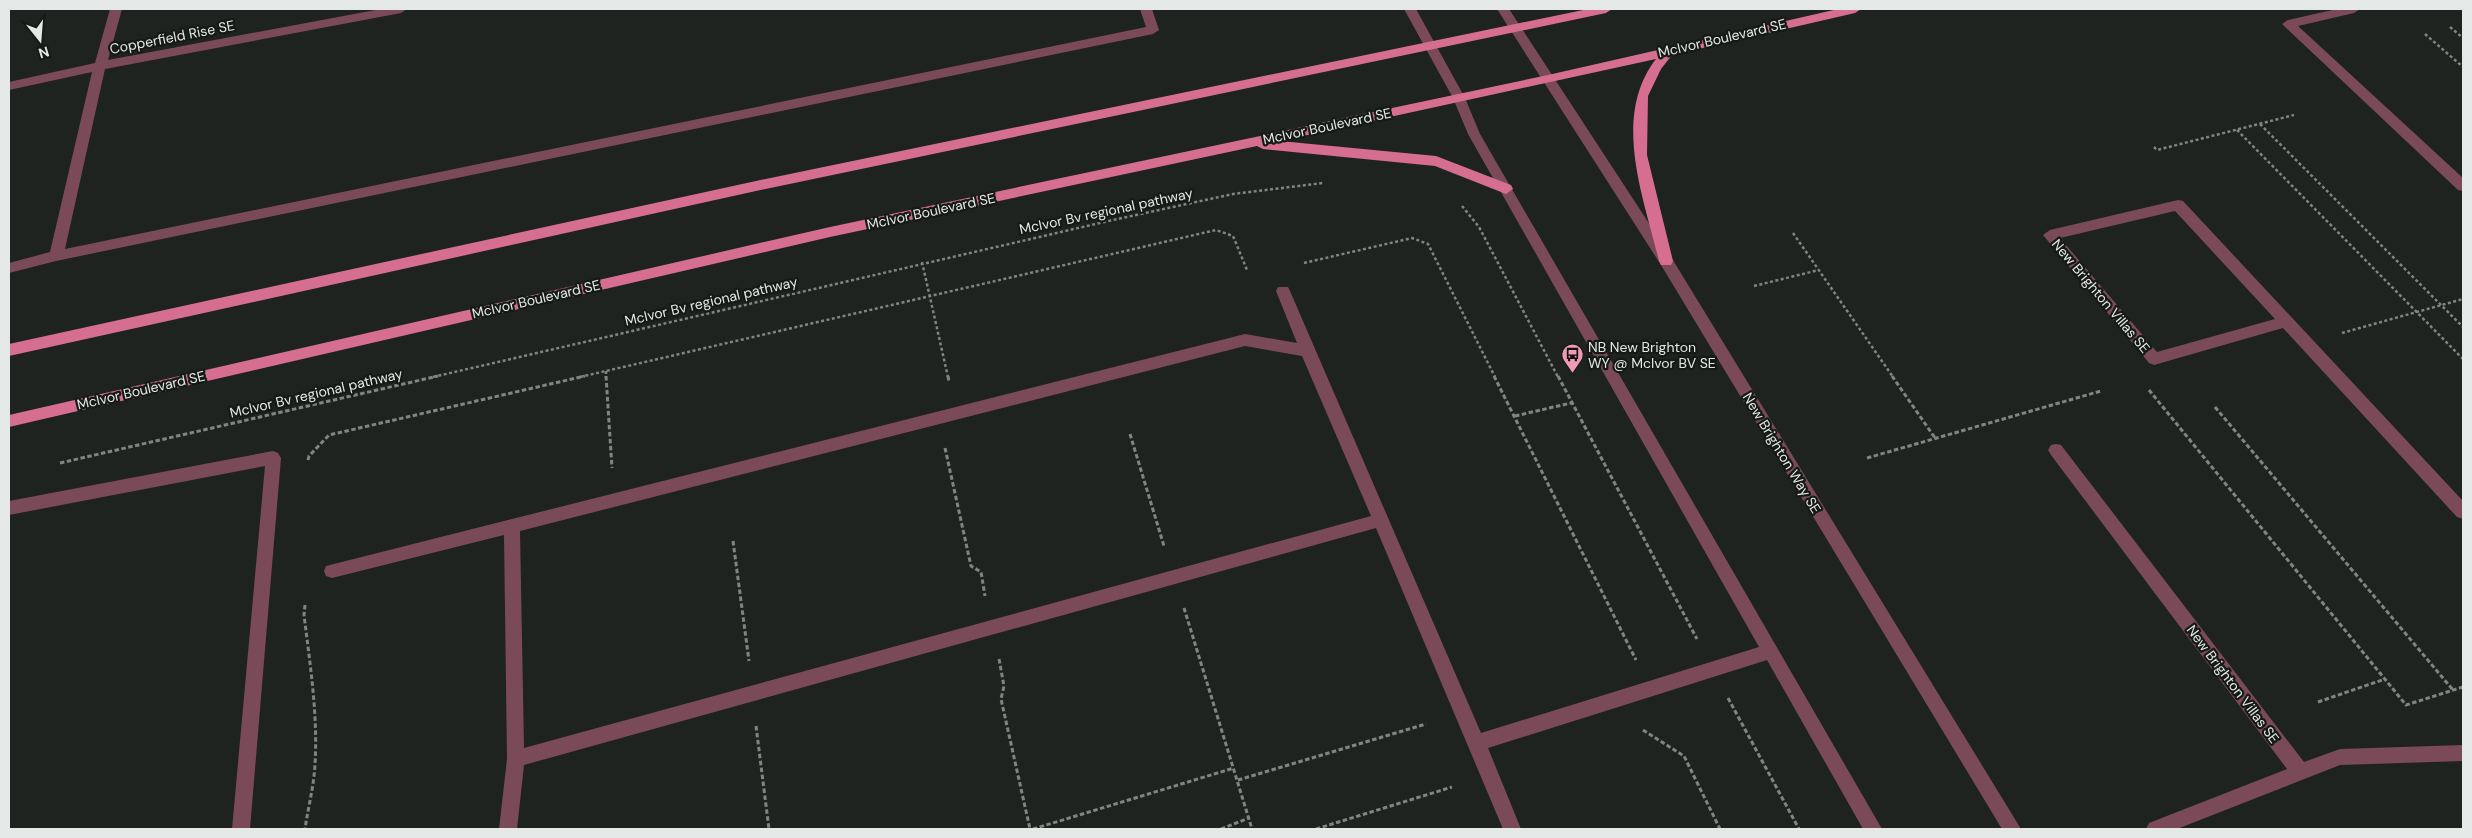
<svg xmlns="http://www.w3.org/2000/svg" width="2472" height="838" font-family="'DM Sans',sans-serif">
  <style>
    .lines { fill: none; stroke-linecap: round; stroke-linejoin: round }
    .path-far1 { stroke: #808582; stroke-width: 2.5; stroke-dasharray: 3 2.5; stroke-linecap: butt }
    .path { stroke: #808582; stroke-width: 3; stroke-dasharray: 4.5 2.5; stroke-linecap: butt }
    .minor { fill: #7b4a59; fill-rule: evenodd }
    .major { fill: #d56e90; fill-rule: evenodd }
    .labels { text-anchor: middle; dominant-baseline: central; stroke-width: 4.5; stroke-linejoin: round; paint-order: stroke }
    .street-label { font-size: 14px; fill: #e4e8e6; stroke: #151a17 }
    .poi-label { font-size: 14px; fill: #e4e8e6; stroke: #151a17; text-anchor: start }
  </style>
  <rect width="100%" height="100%" fill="#1e2320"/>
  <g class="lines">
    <path class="path-far1" d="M2450,27L2463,38
      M2425,34L2463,67
      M2260,124L2463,327
      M2237,130L2463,359
      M2154,147L2157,150L2294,115
      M1462,206L1479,227L1558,377
      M1793,233L1893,377
      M922,262L948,377
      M1304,263L1412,238L1428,244L1495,377
      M1754,286L1819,270
      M2342,333L2463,299
      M606,371V377
      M433,377L1113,220L1233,194L1323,183
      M580,377L1216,230L1233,236L1247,270"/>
    <path class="path" d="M606,376L612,468
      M948,376L949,382
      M1494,376L1636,660
      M1558,376L1697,639
      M1892,376L1935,438
      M2149,390L2406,705L2463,687
      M2215,407L2453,690
      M1515,416L1571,403
      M1130,434L1164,546
      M945,448L971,566L981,572L985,596
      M1867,458L2101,391
      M308,460L309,456L329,435L585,376
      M60,463L438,376
      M733,541L749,661
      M305,605L304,615C310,664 318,715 315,764C314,786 308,808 305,829
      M1184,608L1252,829
      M999,659L1004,686L1001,699L1030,829
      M1728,698L1799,829
      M2318,702L2385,679
      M756,726L769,829
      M1643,730L1684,756L1720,829
      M1238,780L1426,724
      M1033,829L1234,768
      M1221,829L1249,818
      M1316,829L1452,787"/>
    <path class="minor" d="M110,9H122L108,60L381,9H407L401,13L105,69L65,249L1146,27L1140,9H1152L1159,30L1153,34L56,261L9,273V263L50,252L92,72L9,90V82L95,63Z
      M1404,9H1416L1465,98L1480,134L1882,829H1863L1767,660L1488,748L1521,829H1503L1376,528L524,765L517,829H499L507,759L504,535L332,578L326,576L324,571L326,566L1245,334L1297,343L1276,291L1278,287H1288L1290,291L1481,733L1759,647L1468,134L1453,98ZM1245,346L1302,356L1371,516L524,748L520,531Z
      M1497,9H1509L1671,257L2021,829H2002L1661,265Z
      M2337,9H2360L2354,13L2298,26L2463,178V191L2458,190L2282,24L2288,20Z
      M2178,200L2183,201L2463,501V519L2457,517L2283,328L2154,365L2149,363L2043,235L2050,230ZM2175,211L2275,319L2157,352L2060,238Z
      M2056,444L2061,445L2304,762L2340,749L2463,745V761L2340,765L2177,829H2146L2149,823L2287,769L2051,455L2048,450L2051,445Z
      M273,451L278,453L281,458L250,829H232L265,466L9,515V501Z"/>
    <path class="major" d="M1588,9H1612L1606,13L756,191L9,356V344L756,181Z
      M1838,9H1861L1855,13L1672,55L1661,69L1648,96L1647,155L1673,261L1671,265H1661L1659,261C1644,198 1611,117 1656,59L1280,141L1436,156L1511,185L1513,189L1506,194L1435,166L1263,149L1257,146L830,237L9,427V415L830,227L1548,75Z"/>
  </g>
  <defs>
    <symbol id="bus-pin" viewBox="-11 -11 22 30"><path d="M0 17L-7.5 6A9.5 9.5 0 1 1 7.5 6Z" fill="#f19ab4" stroke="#151a17"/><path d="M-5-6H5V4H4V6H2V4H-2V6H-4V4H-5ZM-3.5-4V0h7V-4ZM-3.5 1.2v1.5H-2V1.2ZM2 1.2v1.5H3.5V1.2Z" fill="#111"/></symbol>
  </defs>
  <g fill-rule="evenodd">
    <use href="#bus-pin" x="1560" y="342" width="25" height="34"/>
  </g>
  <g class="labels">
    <g class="street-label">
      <text transform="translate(172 37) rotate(-11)">Copperfield Rise SE</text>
      <text transform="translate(1722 38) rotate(-13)">McIvor Boulevard SE</text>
      <text transform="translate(1327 126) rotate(-12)">McIvor Boulevard SE</text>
      <text transform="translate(931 211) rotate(-12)">McIvor Boulevard SE</text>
      <text transform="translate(1106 211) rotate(-12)">McIvor Bv regional pathway</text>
      <text transform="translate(2101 296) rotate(50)">New Brighton Villas SE</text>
      <text transform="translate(536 299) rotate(-13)">McIvor Boulevard SE</text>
      <text transform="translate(711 301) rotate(-13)">McIvor Bv regional pathway</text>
      <text transform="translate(141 390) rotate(-13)">McIvor Boulevard SE</text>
      <text transform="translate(316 393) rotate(-13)">McIvor Bv regional pathway</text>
      <text transform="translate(1782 453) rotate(59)">New Brighton Way SE</text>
      <text transform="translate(2233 684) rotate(53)">New Brighton Villas SE</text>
    </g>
    <g class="poi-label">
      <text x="1588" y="347">NB New Brighton<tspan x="1588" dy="16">WY @ McIvor BV SE</tspan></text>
    </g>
  </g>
  <rect width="2472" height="838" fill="none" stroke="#e4e8e6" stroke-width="20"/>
  <g transform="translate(40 40) rotate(163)" stroke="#151a17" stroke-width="4" paint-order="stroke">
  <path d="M0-4L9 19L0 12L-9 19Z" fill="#e4e8e6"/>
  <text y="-8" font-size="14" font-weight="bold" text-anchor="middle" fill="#e4e8e6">N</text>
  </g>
</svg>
